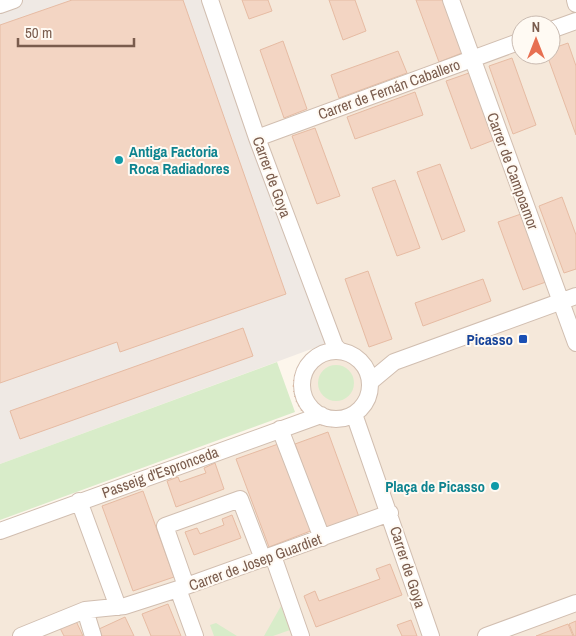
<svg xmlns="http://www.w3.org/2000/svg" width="576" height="636" font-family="'Archivo Narrow',sans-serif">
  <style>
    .residential { fill: #f5e8da; fill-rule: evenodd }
    .industrial { fill: #efe9e4 }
    .green { fill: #d8ecc9 }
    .building { fill: #f3d5c3; stroke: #e6bba3 }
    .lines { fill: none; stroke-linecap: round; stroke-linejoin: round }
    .street-casing { stroke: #d1beb0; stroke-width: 18 }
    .path { stroke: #d9b8a5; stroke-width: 2.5; stroke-dasharray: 1 4; stroke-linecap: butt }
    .street { stroke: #fff; stroke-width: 16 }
    .culture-dot { fill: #0f9aa8; stroke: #fffaf3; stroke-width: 2 }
    .transit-dot { fill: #1a4fb4; stroke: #fffaf3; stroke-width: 2 }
    .labels { text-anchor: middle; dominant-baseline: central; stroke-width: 4; stroke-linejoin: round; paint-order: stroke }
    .street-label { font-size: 15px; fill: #7a5c4d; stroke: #fffaf3 }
    .culture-label { font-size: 15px; font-weight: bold; fill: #0d838f; stroke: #fffaf3; text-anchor: start }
    .transit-label { font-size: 15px; font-weight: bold; fill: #164399; stroke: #fffaf3; text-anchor: end }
  </style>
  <rect width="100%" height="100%" fill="#fdf6ec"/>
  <path class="residential" d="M210,0H576V636H0V531L313,411L304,371L328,351ZM521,25H551V55H521Z"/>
  <path class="industrial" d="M0,0H210L333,341L0,464Z"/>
  <path class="green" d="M277,362L295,412L0,520V464Z
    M318 383a18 18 0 1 1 36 0a18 18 0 1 1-36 0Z
    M281,606L290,630L273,636H264Z
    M216,623L237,636H214L210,625Z"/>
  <path class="building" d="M72,0H183L286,294L120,352L117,342L0,383V25Z
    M242,0H268L272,11L249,19Z
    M329,0H355L366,31L343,40Z
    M416,0H443L462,53L439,62Z
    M283,41L307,109L284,118L260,50Z
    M568,43L576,66V135L547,55H551V49Z
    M398,51L407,73L339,98L331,75Z
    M512,58L536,125L513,134L489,66Z
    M469,73L494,140L471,149L446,81Z
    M415,92L423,115L355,139L347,117Z
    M315,128L340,196L317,204L292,136Z
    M440,164L465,231L442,240L417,172Z
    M395,180L420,248L397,256L372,188Z
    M562,197L576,235V269L564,273L539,206Z
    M521,214L546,282L523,290L498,222Z
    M368,271L392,339L369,347L345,279Z
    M483,279L491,301L423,326L415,303Z
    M243,328L253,356L20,439L10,411Z
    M328,432L359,517L326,529L295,444Z
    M281,443L313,530L269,547L236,459Z
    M215,463L224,489L176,507L167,481L178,477L180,482L206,473L204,468Z
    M143,491L174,577L133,591L102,506Z
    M232,515L241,538L194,555L185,532L197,528L200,534L224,525L222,519Z
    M390,564L402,595L316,627L304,596L315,591L319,601L380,579L376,569Z
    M168,604L181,636H151L142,614Z
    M125,617L134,636H102L99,629Z
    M411,620L417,636H402L397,625Z
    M76,621L83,636H64L60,628Z
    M576,621V636H574L569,624Z
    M568,624L573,636H536Z"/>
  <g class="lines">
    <defs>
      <path id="street" d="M210,0L257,138L335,346L340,351
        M451,0L576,343
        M575,0L576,4
        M0,5L14,0
        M551,30L576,21
        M257,138L521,41
        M302 385a34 34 0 1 1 68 0a34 34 0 1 1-68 0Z
        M370,382L394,362L576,296
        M354,414L431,636
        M280,429L322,538
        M79,501L118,607
        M0,531L321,415
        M273,556L301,636
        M186,586L165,526L240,499L263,559
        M178,589L195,636
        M85,610L93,636
        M21,636L85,610L125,606L178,589L390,513
        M486,636L576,603"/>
    </defs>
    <use href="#street" class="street-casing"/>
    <path class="path" d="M294 386a40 40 0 1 1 80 0a40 40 0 1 1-80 0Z"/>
    <use href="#street" class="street"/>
  </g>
  <g class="culture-dot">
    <circle cx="119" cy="160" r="5"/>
    <circle cx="495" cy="486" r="5"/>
  </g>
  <rect class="transit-dot" x="518" y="334" width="10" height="10" rx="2.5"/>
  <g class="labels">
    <g class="street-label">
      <text transform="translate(389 89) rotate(-20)">Carrer de Fernán Caballero</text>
      <text transform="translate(513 171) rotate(70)">Carrer de Campoamor</text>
      <text transform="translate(272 177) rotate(70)">Carrer de Goya</text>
      <text transform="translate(160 472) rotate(-20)">Passeig d'Espronceda</text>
      <text transform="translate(255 562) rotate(-20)">Carrer de Josep Guardiet</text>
      <text transform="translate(408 567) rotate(72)">Carrer de Goya</text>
    </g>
    <g class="culture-label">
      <text x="129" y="151">Antiga Factoria<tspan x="129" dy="17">Roca Radiadores</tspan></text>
      <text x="485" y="486" text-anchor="end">Plaça de Picasso</text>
    </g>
    <g class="transit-label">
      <text x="513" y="339">Picasso</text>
    </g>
  </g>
  <g transform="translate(536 40)"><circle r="24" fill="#fffaf3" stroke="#cabbb1"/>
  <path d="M0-4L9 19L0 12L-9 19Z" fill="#e76f51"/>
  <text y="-8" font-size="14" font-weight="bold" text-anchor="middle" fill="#7a5c4d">N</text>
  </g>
  <path d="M18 38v8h116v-8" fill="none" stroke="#7a5c4d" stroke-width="2.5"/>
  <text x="25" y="38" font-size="15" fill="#7a5c4d" stroke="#fffaf3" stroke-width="4" paint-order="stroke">50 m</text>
</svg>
